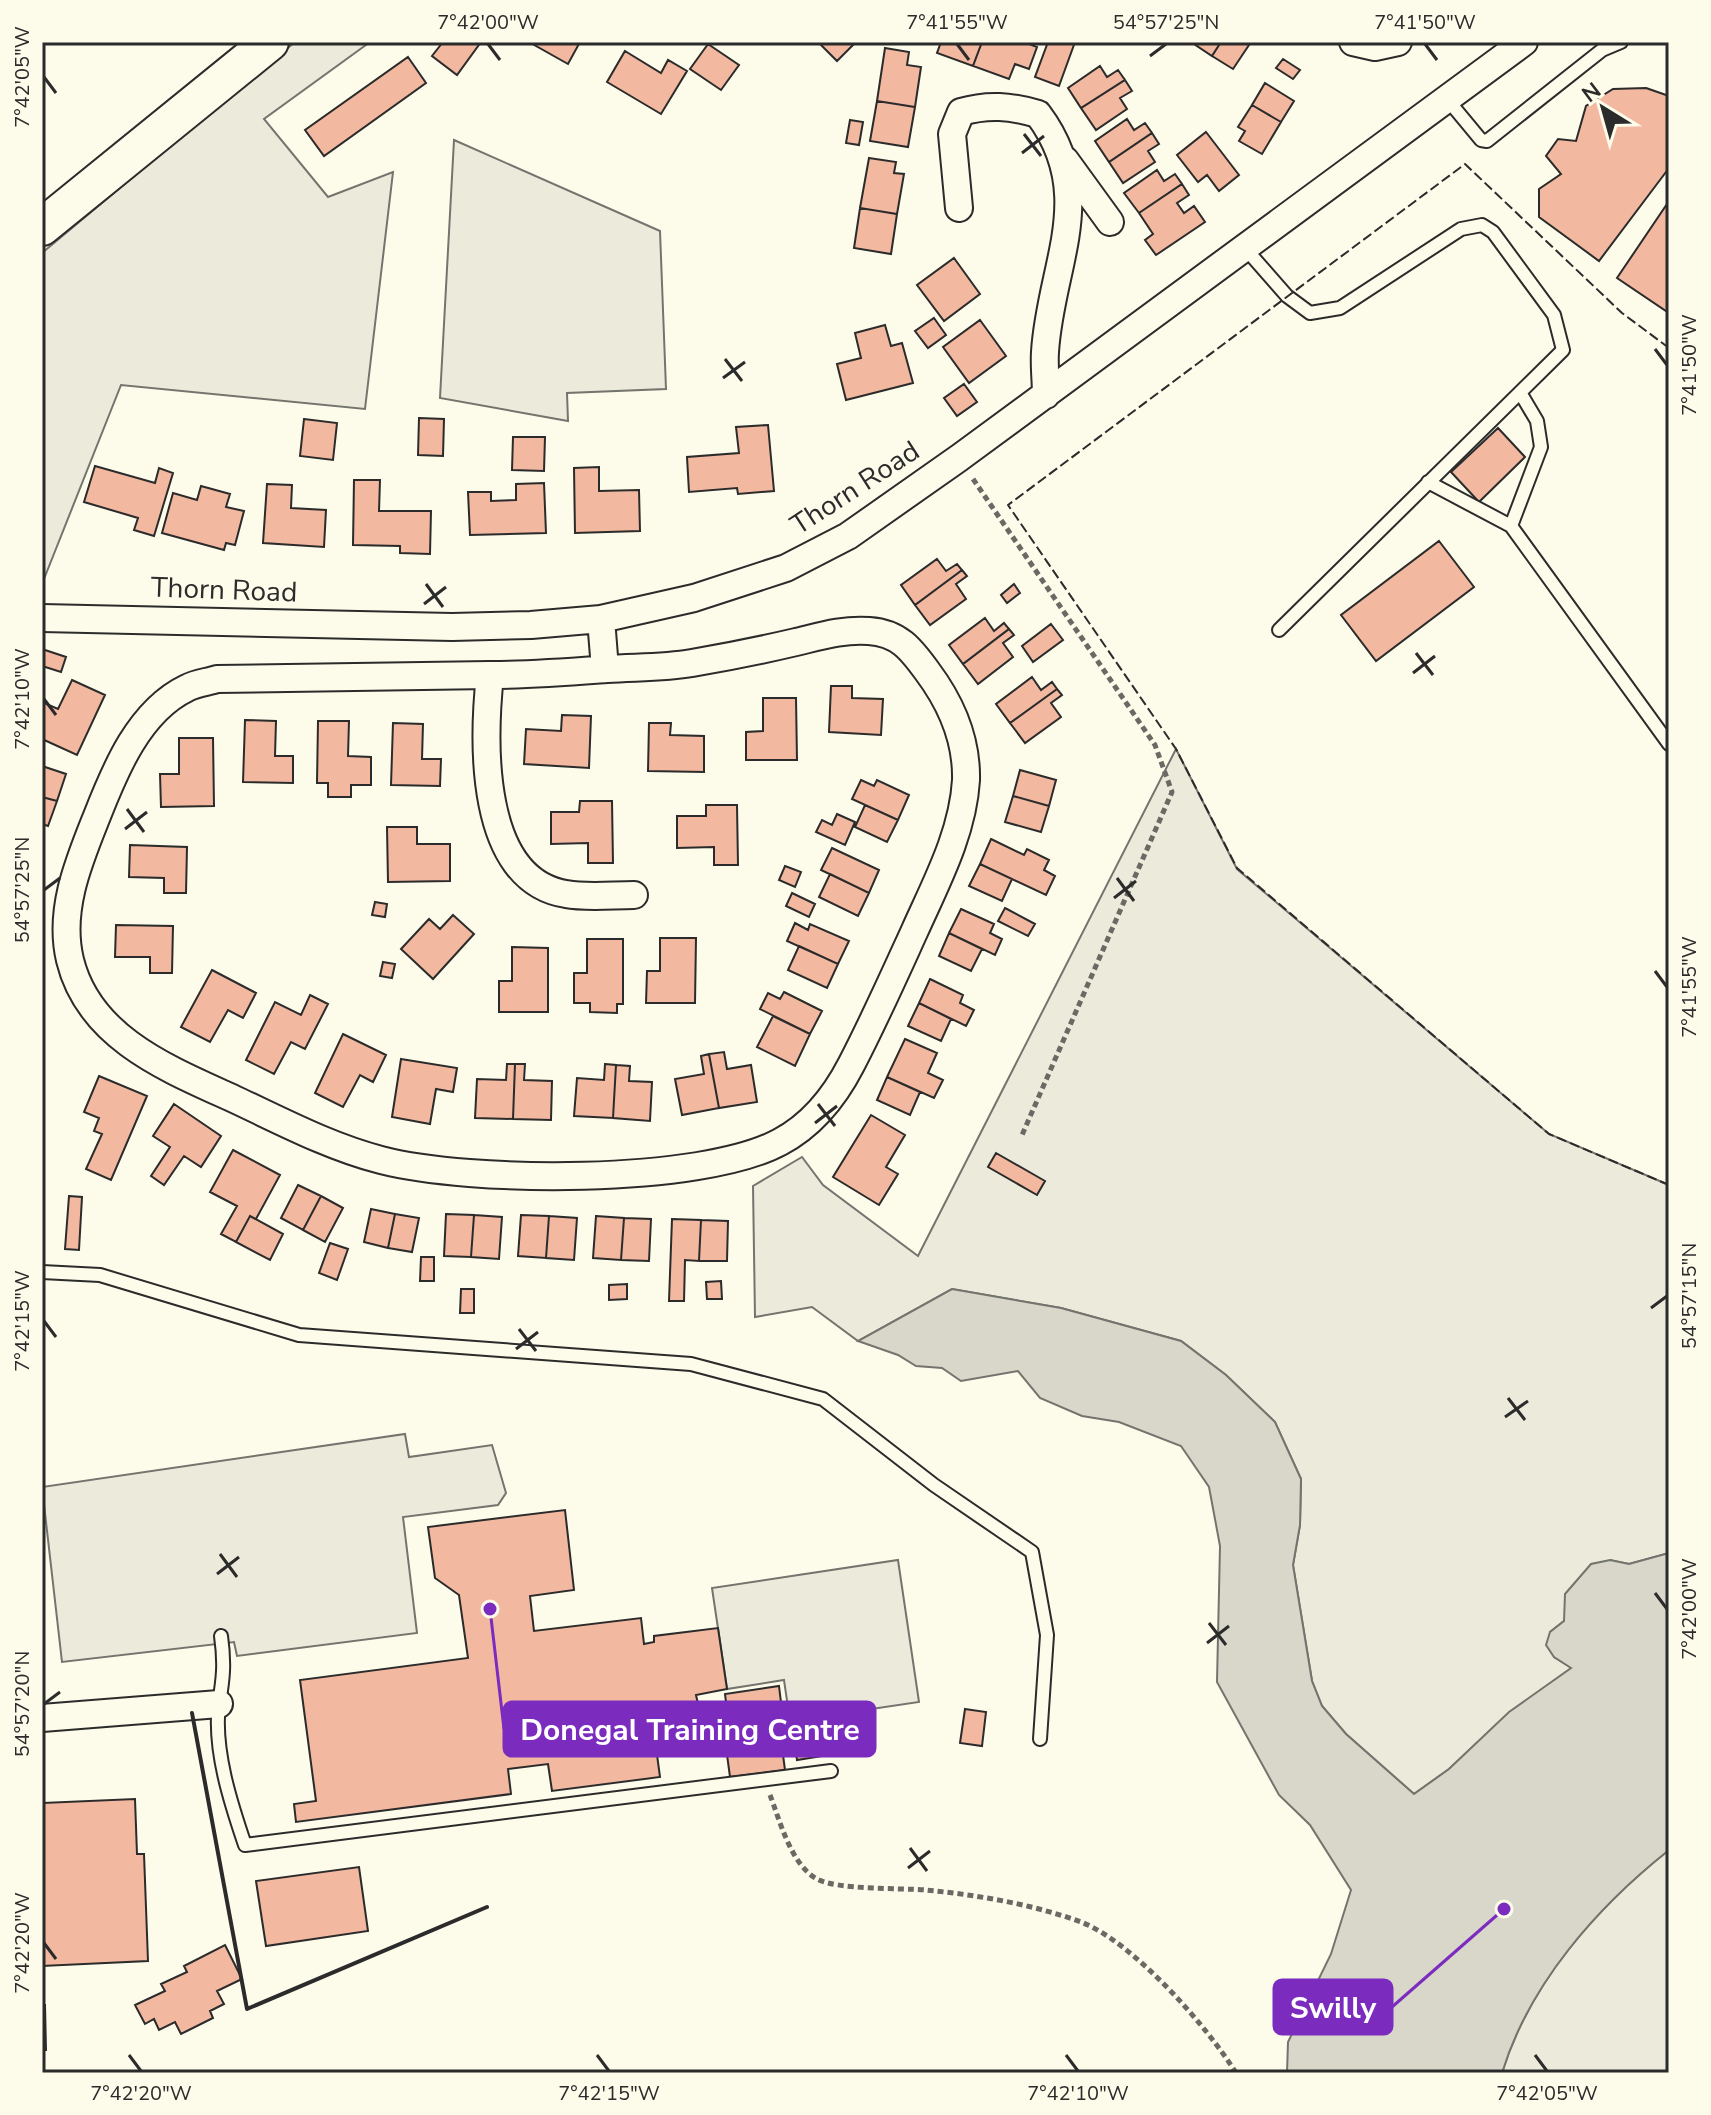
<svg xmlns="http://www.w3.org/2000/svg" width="1711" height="2115" font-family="'Nunito Sans',sans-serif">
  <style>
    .green { fill: #ecebdb; stroke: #74746e; stroke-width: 2 }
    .parking { fill: #eceadb; stroke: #74746e; stroke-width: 2 }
    .water { fill: #d8d7c9; stroke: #74746e; stroke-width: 2 }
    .building { fill: #f2b8a0; stroke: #2b2b2b; stroke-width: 2 }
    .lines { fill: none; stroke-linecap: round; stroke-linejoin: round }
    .service-casing { stroke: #2b2b2b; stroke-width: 16 }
    .minor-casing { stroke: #2b2b2b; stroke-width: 30 }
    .secondary-casing { stroke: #2b2b2b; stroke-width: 40 }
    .path { stroke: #6a6964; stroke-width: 5; stroke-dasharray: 6 4; stroke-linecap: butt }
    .service { stroke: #fdfbea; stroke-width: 12 }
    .minor { stroke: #fdfbea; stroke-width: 26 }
    .secondary { stroke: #fdfbea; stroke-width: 36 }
    .fence { stroke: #2b2b2b; stroke-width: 2; stroke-dasharray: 10 4; stroke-linecap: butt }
    .wall { stroke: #2b2b2b; stroke-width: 4 }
    .ticks { fill: none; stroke: #2b2b2b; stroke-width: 3 }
    .labels { text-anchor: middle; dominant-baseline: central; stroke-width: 6; stroke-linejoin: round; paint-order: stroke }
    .street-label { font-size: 28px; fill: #2b2b2b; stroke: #fdfbea }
    .leader { fill: none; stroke: #7b2cbf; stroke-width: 3 }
    .callout-dot { fill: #7b2cbf; stroke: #fdfbea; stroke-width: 3 }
    .callout { fill: #7b2cbf; stroke: #7b2cbf; stroke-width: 3 }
    .callout-label { font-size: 30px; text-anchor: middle; font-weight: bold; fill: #fff }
    .neatline { fill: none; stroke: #2b2b2b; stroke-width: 3 }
    .ticks-label { font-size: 20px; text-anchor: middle; fill: #2b2b2b }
  </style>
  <rect width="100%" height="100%" fill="#fdfbea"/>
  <path class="green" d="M295,42H370L264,119L328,197L393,172L365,409L121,385L42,584V253Z
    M454,140L660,231L666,389L567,393L568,421L440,398Z
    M1176,749L1237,869L1549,1134L1669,1185V1553L1629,1564L1610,1560L1564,1621L1550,1632L1554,1657L1572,1668L1510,1712L1449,1769L1414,1794L1346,1734L1322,1706L1312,1681L1293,1565L1300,1525L1301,1479L1275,1422L1226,1375L1181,1341L1061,1308L952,1289L858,1341L812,1307L755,1317L753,1186L802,1157L823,1185L918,1256Z
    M898,1560L919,1702L790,1721L784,1680L727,1689L712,1588Z
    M1669,1850V2073H1502C1529,1984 1597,1907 1669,1850Z"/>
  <path class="parking" d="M405,1434L409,1457L492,1445L506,1493L498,1505L403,1517L417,1633L237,1656L234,1642L62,1662L42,1487Z"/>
  <path class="water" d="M952,1289L1061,1308L1181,1341L1226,1375L1275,1422L1301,1479L1300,1525L1293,1565L1312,1681L1322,1706L1346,1734L1414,1794L1449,1769L1509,1712L1571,1668L1554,1657L1546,1645L1550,1632L1564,1621L1565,1594L1591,1564L1610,1560L1629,1564L1669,1553V1850C1597,1907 1529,1984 1502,2073H1287L1288,2042L1331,1954L1351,1890L1310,1825L1279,1795L1217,1682L1220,1546L1209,1487L1181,1446L1119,1422L1082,1416L1040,1398L1018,1371L961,1381L942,1368L916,1366L898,1355L858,1341Z"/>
  <path class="building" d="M443,42H481L457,75L432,56Z
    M529,42H580L568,64Z
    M822,42H856L837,61L820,44Z
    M941,42H982L973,66L937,53Z
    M982,42H1024L1037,47L1029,69L1015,64L1009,79L973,66Z
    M1048,42H1075L1059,86L1035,77Z
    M1191,42H1221L1212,56Z
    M1221,42H1251L1233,69L1212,56Z
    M708,44L739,65L721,90L690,69Z
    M885,48L909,52L907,65L921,67L915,107L877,101Z
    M625,51L661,73L668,60L687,71L661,114L607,82Z
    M408,57L426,83L324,156L305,130Z
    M1283,59L1300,70L1293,79L1276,68Z
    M1100,66L1107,77L1118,70L1125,80L1081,108L1068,88Z
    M1125,80L1132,91L1120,98L1127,109L1096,130L1081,108Z
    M1265,83L1294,101L1281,122L1252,105Z
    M1646,88L1669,96V168L1599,261L1539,217V189L1561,174L1546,156L1558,139L1576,141L1586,106L1613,89Z
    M877,101L915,107L908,147L870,141Z
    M1252,105L1281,122L1262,154L1239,141L1245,131L1238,127Z
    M1127,119L1134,130L1145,123L1152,133L1109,162L1095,141Z
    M850,120L863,122L859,145L846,143Z
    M1206,132L1239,175L1219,191L1207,175L1198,182L1177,155Z
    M1152,133L1159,144L1148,151L1155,162L1123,183L1109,162Z
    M869,158L896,162L894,173L904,174L897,214L860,208Z
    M1157,170L1164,181L1175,174L1182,184L1139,213L1124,193Z
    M1182,184L1189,195L1177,203L1184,213L1194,206L1205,222L1156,255L1145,240L1153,234L1139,213Z
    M1669,201V313L1617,278Z
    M860,208L897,214L891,254L854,248Z
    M954,258L980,294L944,321L917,285Z
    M934,318L946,335L928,348L915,331Z
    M980,320L1006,356L969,383L943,347Z
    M885,325L891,346L902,343L913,383L846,400L837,364L861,358L855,333Z
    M964,384L977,402L957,416L944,398Z
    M419,418L444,419L443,456L418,455Z
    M304,419L337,423L333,460L300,456Z
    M768,425L774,491L738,494L737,488L689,492L687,457L739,453L736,427Z
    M1498,428L1525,457L1479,502L1451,472Z
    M513,437H545L544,471L512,470Z
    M95,466L155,483L159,468L173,473L154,536L134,530L138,518L84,502Z
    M599,467V491L639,490L640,531L575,533L574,468Z
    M354,480H380L379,511H431L430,554L400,553V546L353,545Z
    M544,483L546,533L470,535L468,492H491V501L516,500V484Z
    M267,484L292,485L291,508L326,510L324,547L263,543Z
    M201,486L230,494L226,507L244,511L235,545L226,543L224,550L162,533L173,493L197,500Z
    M1439,541L1474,587L1376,661L1341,615Z
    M937,559L946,571L957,564L962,570L915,605L901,585Z
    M962,570L967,576L956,584L966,599L930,625L915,605Z
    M1014,584L1020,593L1007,603L1001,595Z
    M985,618L994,631L1004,623L1009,629L963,664L949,645Z
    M1051,624L1063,640L1033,662L1022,646Z
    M1009,629L1014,635L1003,643L1013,657L978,684L963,664Z
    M42,649L66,657L61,672L42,666Z
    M1032,677L1041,690L1052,682L1057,689L1010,723L996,704Z
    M72,680L105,695L77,755L42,739V702L58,709Z
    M831,686H852V698L883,699L881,735L829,732Z
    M1057,689L1062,695L1051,703L1061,717L1025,743L1010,723Z
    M763,698H796L797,760H746V732L763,731Z
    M562,715L591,716L589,768L524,764L526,729L561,731Z
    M245,720L276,721L275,756H293V783L243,782Z
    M318,721H349L348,756L371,757V785H351V797H328V783H317Z
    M393,723L423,724L422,759H441L440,786L391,785Z
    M649,723H671L670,735L704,736V772L648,771Z
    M179,738H213L214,806L161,807L160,774H179Z
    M42,766L66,774L57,801L42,797Z
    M1020,770L1056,780L1049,806L1013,796Z
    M861,780L874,786L877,780L909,795L898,820L852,799Z
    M1013,796L1049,806L1041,832L1005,822Z
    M42,797L57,801L48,826L42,824Z
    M580,801H612L613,863H588V843L551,844V812H579Z
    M706,805H737L738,865H714V847L677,848V816H706Z
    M865,805L898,820L887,842L855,827Z
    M837,814L855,822L845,845L816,832L822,820L832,825Z
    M387,827H417V844H450V881L388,882Z
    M991,839L1024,855L1027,849L1049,860L1044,870L1055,876L1046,895L980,864Z
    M130,845L187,847L186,893H164V878L129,877Z
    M832,848L879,870L869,893L821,870Z
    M980,864L1012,879L1002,901L969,886Z
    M785,866L801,872L795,887L779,880Z
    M830,874L869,893L858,916L819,897Z
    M792,893L815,904L809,917L786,906Z
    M375,902L387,904L385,917L372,915Z
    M1005,908L1035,924L1028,936L998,921Z
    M961,909L994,924L990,933L1002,939L995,955L949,933Z
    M453,915L474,934L433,979L401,949L429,919L440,929Z
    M795,923L808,930L810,924L849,941L838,964L787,941Z
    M116,925L173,926L172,973H150V957H115Z
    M949,933L982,949L971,971L939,956Z
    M660,938H696L695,1003H646L647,971H660Z
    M587,939H623V1004H617V1013L590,1012V1003H574V973H587Z
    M799,946L838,964L827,988L788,970Z
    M512,947L548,948V1012H499V981H512Z
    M383,962L395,964L392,978L380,976Z
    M212,970L256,993L243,1018L228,1010L210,1042L181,1027Z
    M930,979L963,995L960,1003L974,1010L966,1026L919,1003Z
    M784,992L822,1011L810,1034L760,1009L768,993L780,999Z
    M310,995L328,1004L305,1049L291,1042L274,1074L246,1060L275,1002L301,1015Z
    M919,1003L951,1019L941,1041L908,1026Z
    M773,1016L810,1034L795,1066L757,1047Z
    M343,1034L386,1055L373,1082L360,1075L343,1107L315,1093Z
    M905,1039L937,1053L928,1073L943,1080L934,1098L887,1077Z
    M724,1052L727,1069L751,1065L757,1102L719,1108L709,1054Z
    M709,1054L719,1108L682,1115L675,1079L704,1074L701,1056Z
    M401,1059L457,1068L453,1092L436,1089L430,1124L392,1117Z
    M507,1064H515L513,1119L475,1118L477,1079L506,1080Z
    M515,1064H525L524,1080L552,1081L551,1120L513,1119Z
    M605,1064L616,1065L613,1118L574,1116L577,1078L604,1080Z
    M616,1065L630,1066L629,1081L652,1082L650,1121L613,1118Z
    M99,1076L147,1096L111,1180L86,1169L102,1134L94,1131L99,1118L84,1112Z
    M887,1077L920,1092L910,1115L877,1100Z
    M174,1104L221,1136L201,1167L184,1156L164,1185L151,1176L170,1147L153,1136Z
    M871,1115L905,1135L886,1167L898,1174L879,1205L833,1177Z
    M233,1150L280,1175L256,1219L250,1216L236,1242L221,1234L237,1206L210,1192Z
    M996,1153L1045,1181L1037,1195L988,1167Z
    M298,1185L321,1196L303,1230L281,1218Z
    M69,1196L82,1197L79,1250L65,1249Z
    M321,1196L343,1208L325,1242L303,1230Z
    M371,1209L395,1214L388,1248L364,1242Z
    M395,1214L419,1218L412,1252L388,1248Z
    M446,1214L474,1215L471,1257L444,1256Z
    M474,1215L502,1217L499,1259L471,1257Z
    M521,1215L549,1216L546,1258L518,1256Z
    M250,1216L283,1234L270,1260L236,1242Z
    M549,1216L577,1218L574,1260L546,1258Z
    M596,1216L624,1218L621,1260L593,1258Z
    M624,1218L651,1219L649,1261L621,1260Z
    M672,1219L701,1220L699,1261L685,1260L684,1301H669Z
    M701,1220L728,1221L727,1261H699Z
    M330,1243L348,1249L337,1280L319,1273Z
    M421,1257H434V1281H420Z
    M721,1281L722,1299H707L706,1282Z
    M627,1284V1299L609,1300V1285Z
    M461,1289H474V1313H460Z
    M565,1510L574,1590L530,1596L534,1631L641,1618L644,1644L654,1642V1636L718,1628L727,1689L696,1695L698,1704L651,1710L660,1777L552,1791L548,1764L508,1769L511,1794L296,1822L294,1804L316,1801L300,1680L468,1658L459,1595L435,1578L428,1527Z
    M779,1686L783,1719L729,1726L725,1694Z
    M965,1709L986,1712L982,1746L960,1743Z
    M836,1724L841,1753L797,1760L793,1731Z
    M780,1732L785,1770L730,1777L725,1740Z
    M42,1790L43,1803L135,1799L137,1854H144L148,1961L42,1966Z
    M359,1867L368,1931L266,1946L256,1881Z
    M225,1945L242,1979L217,1991L224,2004L210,2011L213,2018L181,2034L175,2022L159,2030L154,2019L145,2024L135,2005L165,1991L161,1984L187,1972L184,1966Z
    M42,2005H45L46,2050H42Z"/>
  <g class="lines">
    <defs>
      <path id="service" d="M1447,99L1481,140L1487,141L1602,50L1621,42
        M1244,247L1287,296L1310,313L1340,308L1461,229L1482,225L1493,232L1554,315L1563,350L1279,630
        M1428,482L1511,526L1669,744
        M1511,526L1541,447L1537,421L1521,394
        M42,1272L100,1275L299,1335L691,1364L823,1399L934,1485L1032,1552L1047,1635L1040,1739
        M221,1636C225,1664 223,1679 219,1704C213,1749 231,1804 245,1845L831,1771"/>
      <path id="minor" d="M1353,42L1375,47L1398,42
        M1065,160L1110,222
        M959,208L952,134L961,112C988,104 1011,106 1038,114C1099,195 1050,266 1045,352C1044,366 1046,381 1046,395
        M42,618L452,627L531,625L601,619L694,598L786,568L848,536L959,458L1524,42
        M601,619L605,669
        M490,675C530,675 567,672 607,669C635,667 664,668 692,663C727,657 762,650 796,642C821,636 844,629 869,631C899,633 911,649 927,671C951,703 967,740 966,780C963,833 936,883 915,930C894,976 874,1021 851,1065C835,1096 812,1125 780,1142C701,1185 469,1183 381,1160C330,1147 281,1121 234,1099C168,1069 89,1038 70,960C58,910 79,861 97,816C115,770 139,711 187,688C196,683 208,682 217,679L490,675C483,740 478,880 566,894C587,898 612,895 634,895
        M42,1718L219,1704"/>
      <path id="secondary" d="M42,227L270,42"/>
    </defs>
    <use href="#service" class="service-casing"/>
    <use href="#minor" class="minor-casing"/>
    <use href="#secondary" class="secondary-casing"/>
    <path class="path" d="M973,479L1155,745L1172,792L1022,1135
      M770,1795C780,1821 791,1865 817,1879C837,1890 901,1888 926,1890C977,1895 1032,1904 1081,1922C1133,1942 1207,2026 1236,2073"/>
    <use href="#service" class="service"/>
    <use href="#minor" class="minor"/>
    <use href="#secondary" class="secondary"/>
    <path class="fence" d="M1669,348L1622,313L1465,164L1008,505L1176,749L1237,868L1549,1134L1669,1185"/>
    <path class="wall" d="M192,1713L247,2009L487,1907"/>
  </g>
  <path class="ticks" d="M488,44L500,60M957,44L969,60M1425,44L1437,60M1150,56L1166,44M44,77L56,93M1024,134L1041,156M1022,153L1044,136M1655,349L1667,365M725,359L742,381M723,378L745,362M426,584L443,607M424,604L446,587M1416,653L1433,675M1413,673L1435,656M44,699L56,715M127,809L144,832M125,829L147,812M1117,878L1134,901M44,890L60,878M1114,898L1136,881M1655,971L1667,987M818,1104L835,1126M815,1123L837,1106M1651,1308L1667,1296M44,1321L56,1337M519,1329L536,1351M516,1349L538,1332M1508,1398L1525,1420M1505,1417L1528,1401M220,1554L237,1577M217,1574L239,1557M1655,1593L1667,1609M1209,1623L1226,1645M1207,1643L1229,1626M44,1704L60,1692M910,1848L927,1871M908,1868L930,1851M44,1943L56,1959M129,2055L141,2071M597,2055L609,2071M1066,2055L1078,2071M1535,2055L1547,2071"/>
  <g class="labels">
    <g class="street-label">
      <text transform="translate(855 488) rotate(-33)">Thorn Road</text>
      <text transform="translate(224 590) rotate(2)">Thorn Road</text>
    </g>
  </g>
  <path class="leader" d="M490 1609L504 1729M1504 1909L1392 2007"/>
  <g class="callout-dot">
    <circle cx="490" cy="1609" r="8"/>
    <circle cx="1504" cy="1909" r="8"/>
  </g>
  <g class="callout">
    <rect x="504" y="1702" width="371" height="54" rx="8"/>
    <rect x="1274" y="1980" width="118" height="54" rx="8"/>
  </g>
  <g class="callout-label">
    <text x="690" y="1740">Donegal Training Centre</text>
    <text x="1333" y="2018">Swilly</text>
  </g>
  <rect width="1711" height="2115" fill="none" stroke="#fdfbea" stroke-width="88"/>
  <g transform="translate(1603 108) rotate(323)" stroke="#fdfbea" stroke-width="6" paint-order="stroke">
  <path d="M0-6L14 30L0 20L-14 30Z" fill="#2b2b2b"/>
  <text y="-12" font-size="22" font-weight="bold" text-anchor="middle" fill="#2b2b2b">N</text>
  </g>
  <rect x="44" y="44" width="1623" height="2027" class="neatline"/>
  <g class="ticks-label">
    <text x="488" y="29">7°42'00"W</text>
    <text x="957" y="29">7°41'55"W</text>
    <text x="1166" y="29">54°57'25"N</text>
    <text x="1425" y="29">7°41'50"W</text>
    <text transform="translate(22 77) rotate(-90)" y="7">7°42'05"W</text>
    <text transform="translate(1689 365) rotate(-90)" y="7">7°41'50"W</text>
    <text transform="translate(22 699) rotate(-90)" y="7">7°42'10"W</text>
    <text transform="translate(22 890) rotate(-90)" y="7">54°57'25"N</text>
    <text transform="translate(1689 987) rotate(-90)" y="7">7°41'55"W</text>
    <text transform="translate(1689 1296) rotate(-90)" y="7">54°57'15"N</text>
    <text transform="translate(22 1321) rotate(-90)" y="7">7°42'15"W</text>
    <text transform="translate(1689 1609) rotate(-90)" y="7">7°42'00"W</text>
    <text transform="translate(22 1704) rotate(-90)" y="7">54°57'20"N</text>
    <text transform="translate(22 1943) rotate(-90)" y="7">7°42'20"W</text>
    <text x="141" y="2100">7°42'20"W</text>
    <text x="609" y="2100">7°42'15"W</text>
    <text x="1078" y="2100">7°42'10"W</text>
    <text x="1547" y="2100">7°42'05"W</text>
  </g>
</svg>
